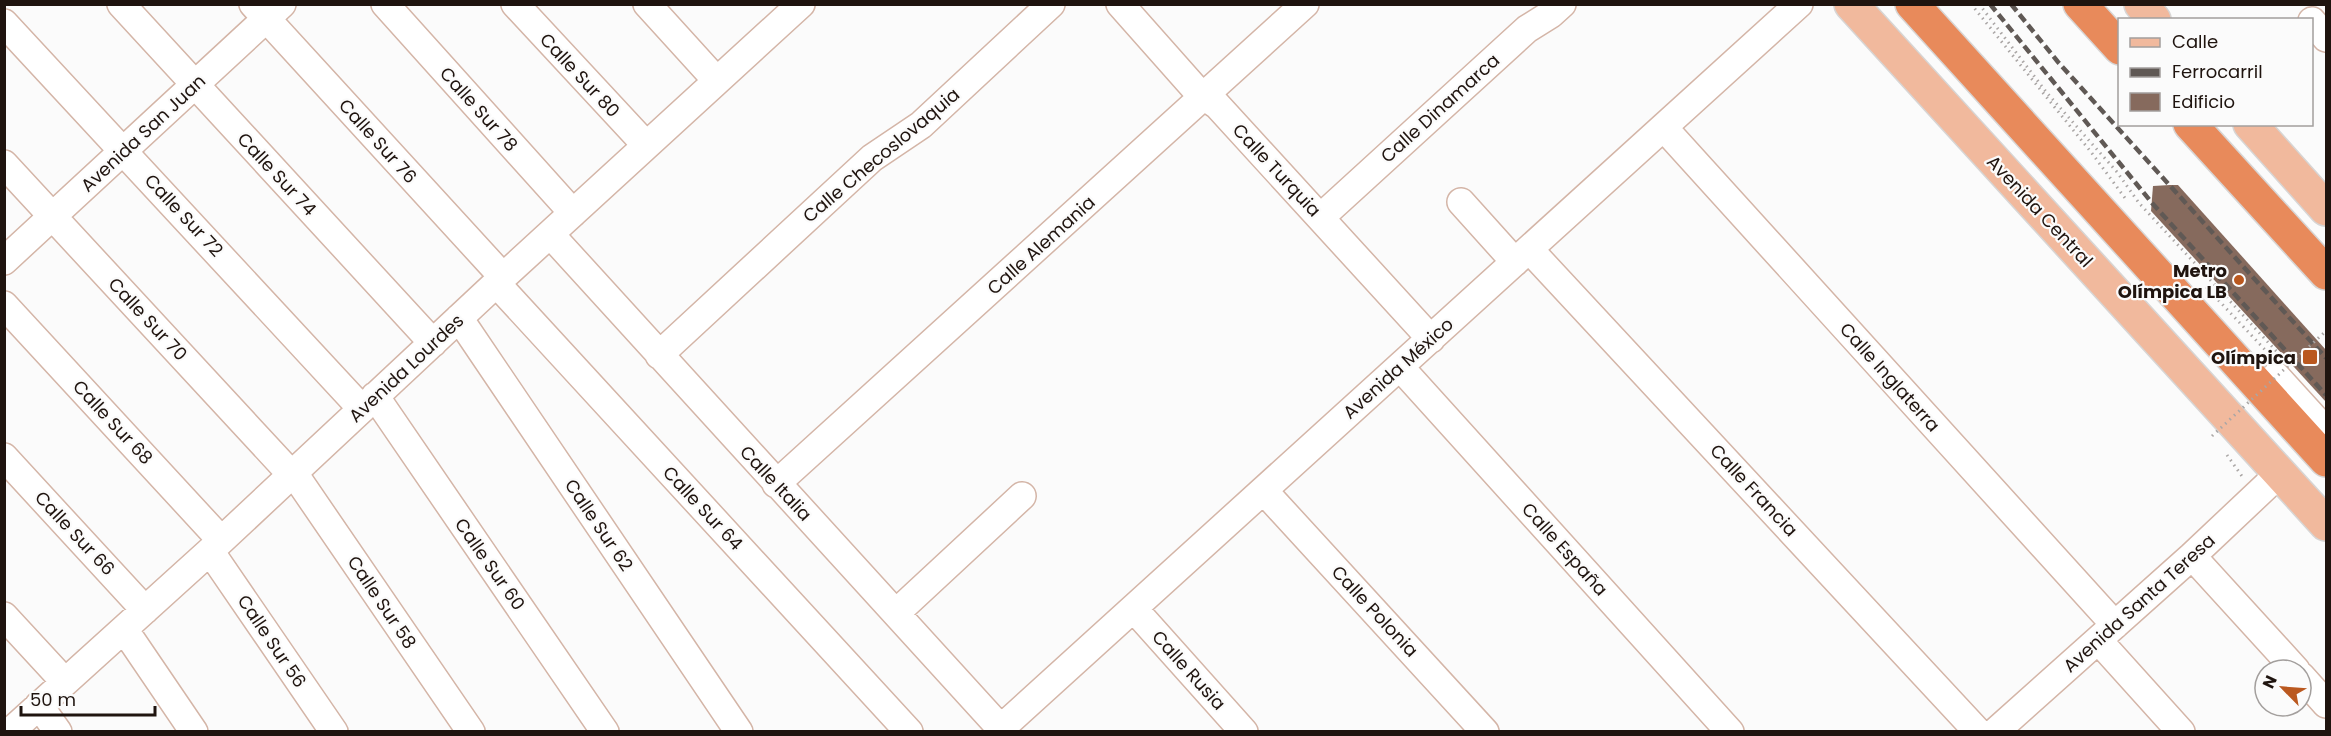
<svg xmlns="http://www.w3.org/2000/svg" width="2331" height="736" font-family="Poppins,sans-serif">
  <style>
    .building { fill: #866a5d }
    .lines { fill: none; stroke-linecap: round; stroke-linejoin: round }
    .minor-casing { stroke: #d4b5a7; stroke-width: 30 }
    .major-casing { stroke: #d7d5d4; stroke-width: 36 }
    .highway-casing { stroke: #d7d5d4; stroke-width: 36 }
    .path { stroke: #aaa6a5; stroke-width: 3; stroke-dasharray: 1.5 4.5; stroke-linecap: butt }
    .minor { stroke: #fff; stroke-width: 27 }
    .major { stroke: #f1b99d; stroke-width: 33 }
    .highway { stroke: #e88a5b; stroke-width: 33 }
    .rail { stroke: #605955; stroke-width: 4.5; stroke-dasharray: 9 4.5; stroke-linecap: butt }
    .path-bridge { stroke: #aaa6a5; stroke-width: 3; stroke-dasharray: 1.5 4.5; stroke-linecap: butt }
    .poi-dot { fill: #ba581f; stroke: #fbfbfb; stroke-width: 2 }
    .labels { text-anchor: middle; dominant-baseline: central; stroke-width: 4.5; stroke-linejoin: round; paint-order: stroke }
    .street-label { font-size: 18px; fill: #1f140f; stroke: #fbfbfb }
    .poi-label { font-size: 18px; font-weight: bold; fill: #1f140f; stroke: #fbfbfb; text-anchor: end }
  </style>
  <rect width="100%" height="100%" fill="#fbfbfb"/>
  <path class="building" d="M2170,185H2178L2326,350V402L2151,211L2153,186Z"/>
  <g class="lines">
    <defs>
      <path id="minor" d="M121,4L433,343
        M253,4L503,277
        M385,4L573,213
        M515,4L646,145
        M647,4L717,81
        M1120,4L1198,92L1217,105L1431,339
        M2312,21L2326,38
        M4,23L362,409
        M1665,129L2115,625
        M4,164L291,474
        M1461,202L1515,262
        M1321,217L1527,29L1551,14L1562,4
        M550,234L1004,732
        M1529,249L1978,732
        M4,261L282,4
        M497,284L909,732
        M4,305L221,540
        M459,318L739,732
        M659,355L872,158L921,125L1051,4
        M1400,367L1730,732
        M2276,376L2326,431
        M375,396L605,732
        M4,457L145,610
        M293,472L471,732
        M776,484L1305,4
        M1264,491L1485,732
        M210,551L334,732
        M2192,556L2296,670
        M1134,609L1244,732
        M896,613L1022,496
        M4,616L65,682
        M124,629L194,732
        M2098,640L2181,732
        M2301,676L2326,704
        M39,705L58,732
        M10,732L210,551L503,277L801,4
        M997,732L1799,4
        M1995,732L2192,556L2280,473"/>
      <path id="major" d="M1851,4L2326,524
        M2141,4L2154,20
        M2250,124L2326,209"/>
      <path id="highway" d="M1912,4L2326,460
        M2080,4L2120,48
        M2190,124L2326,273"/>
    </defs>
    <use href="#minor" class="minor-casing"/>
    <use href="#major" class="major-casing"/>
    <use href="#highway" class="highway-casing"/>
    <path class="path" d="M1971,4L2091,152L2125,198
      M1979,4L2047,93L2117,172L2139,203L2278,353
      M2206,287L2269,354
      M2227,455L2244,479"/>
    <use href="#minor" class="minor"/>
    <use href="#major" class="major"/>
    <use href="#highway" class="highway"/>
    <path class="rail" d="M1990,4L2152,203L2326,395
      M2011,4L2058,62L2326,358"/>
    <path class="path-bridge" d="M2212,436L2326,331"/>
  </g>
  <g class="poi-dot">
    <circle cx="2239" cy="280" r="6"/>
    <rect x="2302" y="349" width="16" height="16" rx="3"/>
  </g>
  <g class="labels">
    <g class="street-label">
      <text transform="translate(580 75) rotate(47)">Calle Sur 80</text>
      <text transform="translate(1440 108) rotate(-42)">Calle Dinamarca</text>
      <text transform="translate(479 109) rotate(48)">Calle Sur 78</text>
      <text transform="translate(143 133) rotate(-43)">Avenida San Juan</text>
      <text transform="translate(378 141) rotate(48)">Calle Sur 76</text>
      <text transform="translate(881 155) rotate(-40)">Calle Checoslovaquia</text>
      <text transform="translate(1277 170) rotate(47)">Calle Turquia</text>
      <text transform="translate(277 174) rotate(47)">Calle Sur 74</text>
      <text transform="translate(2040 211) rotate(47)">Avenida Central</text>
      <text transform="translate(184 215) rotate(47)">Calle Sur 72</text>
      <text transform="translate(1041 245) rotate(-42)">Calle Alemania</text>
      <text transform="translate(148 319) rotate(47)">Calle Sur 70</text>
      <text transform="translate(406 368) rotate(-43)">Avenida Lourdes</text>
      <text transform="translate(1398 368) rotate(-42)">Avenida México</text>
      <text transform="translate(1890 377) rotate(48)">Calle Inglaterra</text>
      <text transform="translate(113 422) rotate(47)">Calle Sur 68</text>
      <text transform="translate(776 483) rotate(47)">Calle Italia</text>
      <text transform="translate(1754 490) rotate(47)">Calle Francia</text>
      <text transform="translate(703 508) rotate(47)">Calle Sur 64</text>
      <text transform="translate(599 525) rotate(56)">Calle Sur 62</text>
      <text transform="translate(75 533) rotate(47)">Calle Sur 66</text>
      <text transform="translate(1565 549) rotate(48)">Calle España</text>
      <text transform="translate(490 564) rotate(55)">Calle Sur 60</text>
      <text transform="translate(382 602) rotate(56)">Calle Sur 58</text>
      <text transform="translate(2139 603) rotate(-42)">Avenida Santa Teresa</text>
      <text transform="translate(1375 611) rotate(47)">Calle Polonia</text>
      <text transform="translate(272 641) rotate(56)">Calle Sur 56</text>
      <text transform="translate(1189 670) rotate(48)">Calle Rusia</text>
    </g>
    <g class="poi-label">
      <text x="2227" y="270">Metro<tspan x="2227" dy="21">Olímpica LB</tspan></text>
      <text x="2296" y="357">Olímpica</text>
    </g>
  </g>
  <rect width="2331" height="736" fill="none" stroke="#1f140f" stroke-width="12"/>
  <rect x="2118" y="18" width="195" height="108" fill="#fbfbfb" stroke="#a39f9d" stroke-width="1.5"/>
  <rect x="2130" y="38" width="30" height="9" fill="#f1b99d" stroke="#a39f9d" stroke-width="1.5"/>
  <text x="2172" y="48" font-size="18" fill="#1f140f">Calle</text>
  <rect x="2130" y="68" width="30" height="9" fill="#605955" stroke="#a39f9d" stroke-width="1.5"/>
  <text x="2172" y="78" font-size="18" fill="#1f140f">Ferrocarril</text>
  <rect x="2130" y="93" width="30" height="18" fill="#866a5d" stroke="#a39f9d" stroke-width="1.5"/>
  <text x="2172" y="108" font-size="18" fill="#1f140f">Edificio</text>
  <g transform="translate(2283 688) rotate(295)"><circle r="28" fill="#fbfbfb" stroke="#a39f9d" stroke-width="1.5"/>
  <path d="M0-4.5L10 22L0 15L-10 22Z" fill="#ba581f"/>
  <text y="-9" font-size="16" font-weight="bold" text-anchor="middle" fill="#1f140f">N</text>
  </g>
  <path d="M21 706v9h134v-9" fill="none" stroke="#1f140f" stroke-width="3"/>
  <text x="30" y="706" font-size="18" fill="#1f140f" stroke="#fbfbfb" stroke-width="4.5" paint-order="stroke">50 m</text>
</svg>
